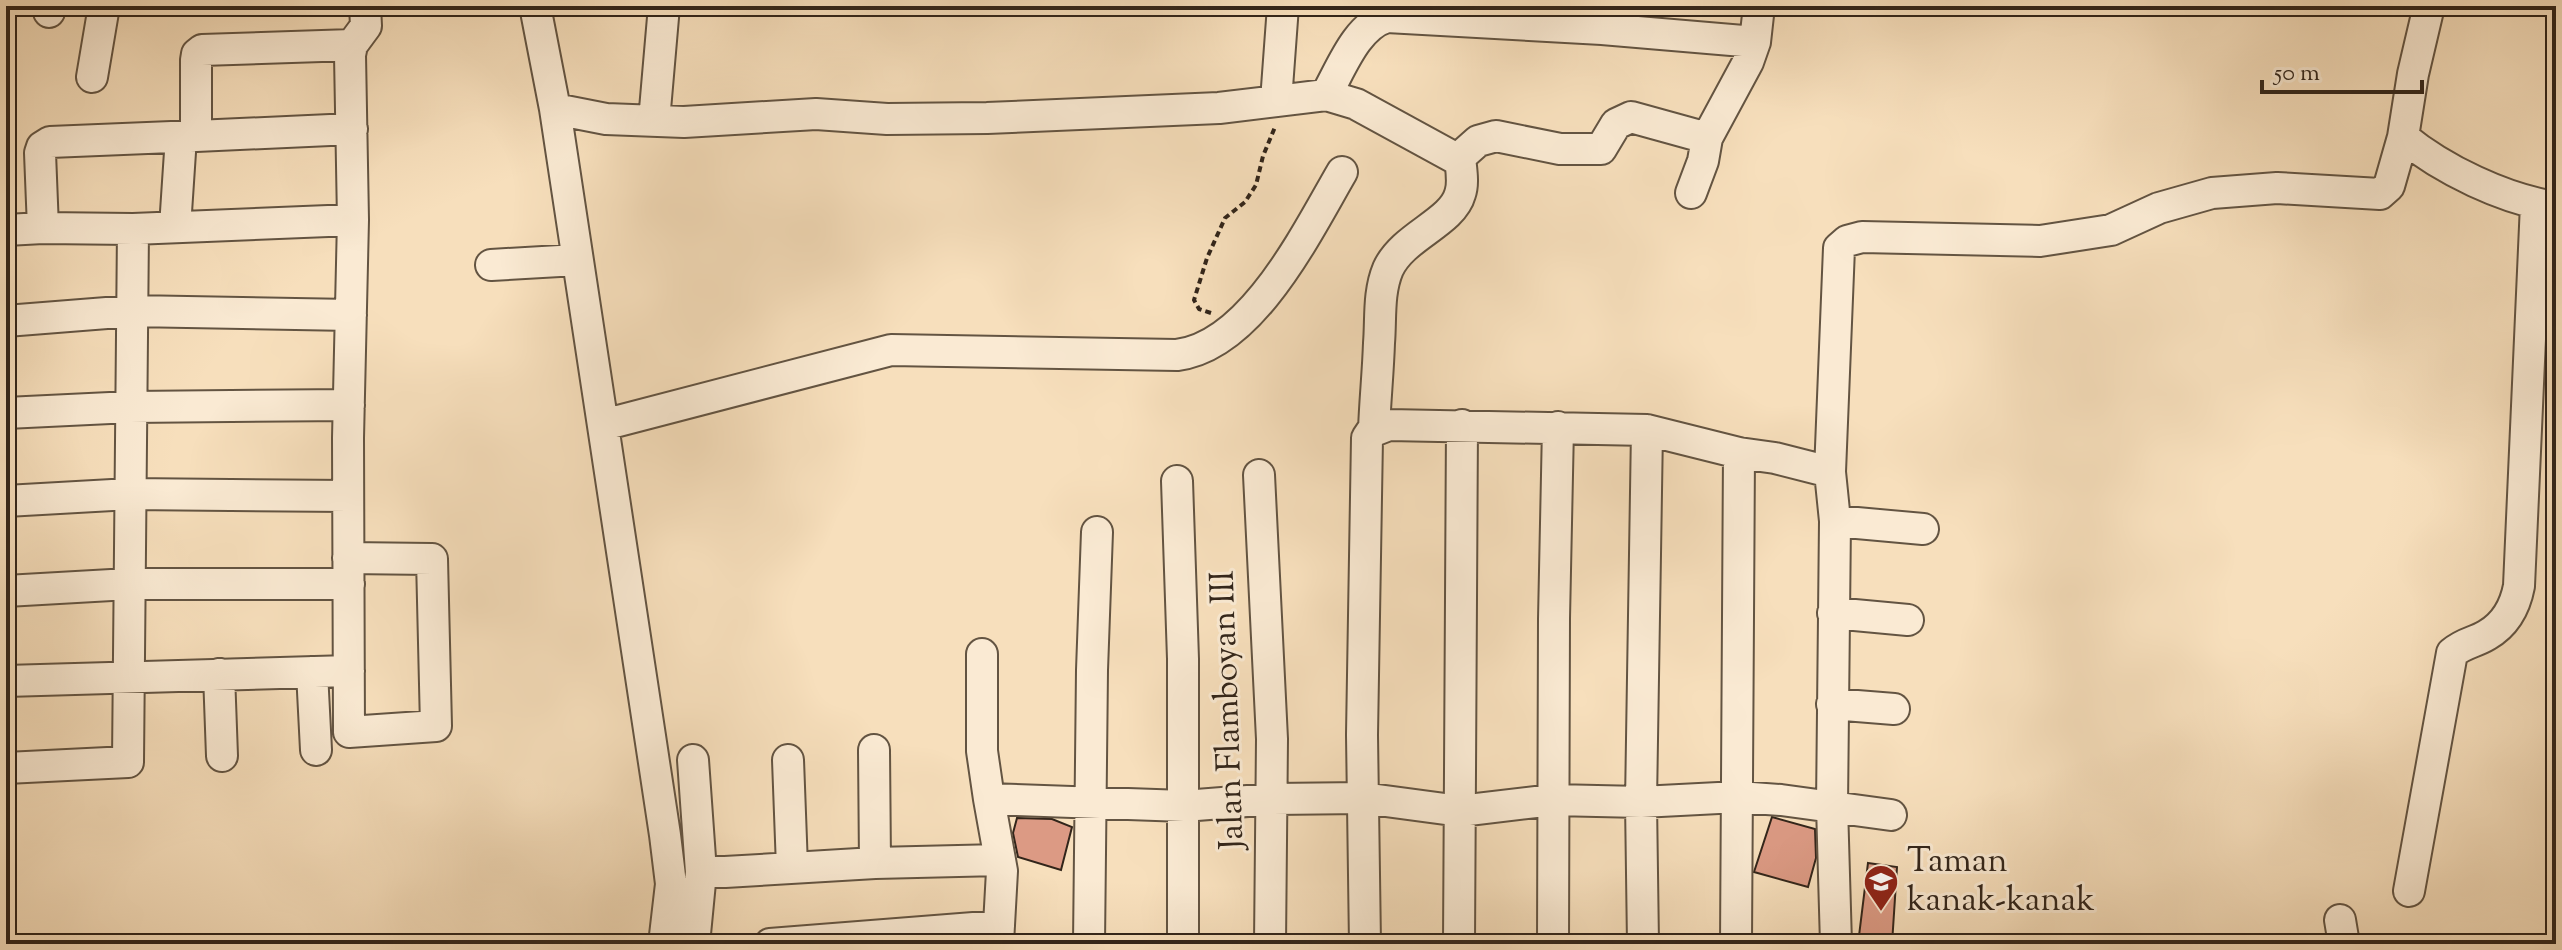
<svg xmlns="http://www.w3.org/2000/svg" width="2562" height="950" font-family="'Sorts Mill Goudy',serif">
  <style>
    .building { fill: #dc9a84; stroke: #32251a; stroke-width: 2 }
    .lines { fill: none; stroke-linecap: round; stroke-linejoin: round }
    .minor-casing { stroke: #635442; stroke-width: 34 }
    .path { stroke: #32251a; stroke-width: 4; stroke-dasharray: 6 4; stroke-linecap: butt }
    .minor { stroke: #faead3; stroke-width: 30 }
    .labels { text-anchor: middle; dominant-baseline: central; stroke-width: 6; stroke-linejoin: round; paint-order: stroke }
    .street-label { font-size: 34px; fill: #32251a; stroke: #faead3 }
    .poi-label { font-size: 34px; fill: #32251a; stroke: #faead3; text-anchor: start }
  </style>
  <rect width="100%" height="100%" fill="#f7dfbc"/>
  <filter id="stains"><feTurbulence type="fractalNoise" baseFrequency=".0025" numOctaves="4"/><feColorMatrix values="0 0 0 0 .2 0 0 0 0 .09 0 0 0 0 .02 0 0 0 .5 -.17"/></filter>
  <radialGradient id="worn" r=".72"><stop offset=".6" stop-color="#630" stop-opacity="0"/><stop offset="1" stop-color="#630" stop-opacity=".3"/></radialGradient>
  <path class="building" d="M1772,817L1815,829L1816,858L1808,887L1754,872Z
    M1017,818L1052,819L1072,827L1061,870L1018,857L1013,833Z
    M1868,863L1897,867L1892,944H1858Z"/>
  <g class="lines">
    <defs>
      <path id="minor" d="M49,6V12
        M535,6L555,109L665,835L671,884L664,944
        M2429,6L2413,74L2403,137C2443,170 2504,199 2555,207
        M352,45L202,50L197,54L196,60V136L50,142L42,147L40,153L43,228L133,229L353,220
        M92,77L104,6
        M1326,95C1341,69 1356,26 1387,17L1602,29L1755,42
        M1276,101L1283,6
        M555,109L606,119L684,122L816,114L887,119L987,118L1219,108L1326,95L1356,104L1453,157H1460L1478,141L1496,136L1560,149H1601L1616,124L1631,117L1707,138
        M654,121L664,6
        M196,136L352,129
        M1691,193L1703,161L1707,138L1748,62L1755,42L1759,6
        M175,227L181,137
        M6,230L43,228
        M491,265L577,260
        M6,321L132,311L351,315
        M6,413L131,407L349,405
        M603,425L891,350L1177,355C1252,346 1307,232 1342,172
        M1374,430C1375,401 1378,373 1379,343C1381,319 1378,293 1388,269C1403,236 1452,223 1460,194C1464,183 1461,169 1460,157
        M1259,475L1272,739L1270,944
        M1177,481L1183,659V944
        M6,501L130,494L348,496
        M1835,521L1923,529
        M348,558L432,559L436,726L349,732L348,438L353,220L350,55L352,45L366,26L365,6
        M6,591L129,584H349
        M1833,613L1908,620
        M982,654V751L989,799L1184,806L1273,799L1363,798L1460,811L1553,800L1641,802L1738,797L1781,800L1891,815
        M312,672L316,750
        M219,674L222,756
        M6,681L349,671
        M1832,704L1894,709
        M693,760L701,872H725L875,863L874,750
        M788,760L792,867
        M6,768L128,762L133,229
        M989,799L1002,871L998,943
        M875,863L1000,860
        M2409,891L2452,653C2465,642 2474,643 2487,635C2506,624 2515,607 2519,586L2536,204
        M2340,920L2344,944
        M694,944L701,872
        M770,944L999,926
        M1089,944L1092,670L1097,532
        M1365,944L1362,735L1367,438L1371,432L1389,425L1647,430L1739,453L1775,458L1830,472
        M1459,944L1462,425
        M1553,944L1554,619L1558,427
        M1643,944L1641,802L1647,430
        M1736,944L1739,453
        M1836,944L1832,806L1835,521L1830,472L1839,248L1847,241L1862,237L2040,241L2111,230L2159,208L2212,193L2277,188L2380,194L2389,186L2403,137"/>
    </defs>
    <use href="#minor" class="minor-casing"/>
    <path class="path" d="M1211,313L1199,309L1194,300L1207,258L1225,218L1245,202L1256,185L1263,156L1275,127"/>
    <use href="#minor" class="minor"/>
  </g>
  <defs>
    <symbol id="school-pin" viewBox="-11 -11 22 30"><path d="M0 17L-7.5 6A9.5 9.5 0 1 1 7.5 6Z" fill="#8f2418" stroke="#faead3"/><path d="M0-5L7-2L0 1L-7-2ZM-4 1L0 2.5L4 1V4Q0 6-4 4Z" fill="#fff"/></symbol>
  </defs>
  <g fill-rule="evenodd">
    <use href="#school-pin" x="1861" y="862" width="40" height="54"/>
  </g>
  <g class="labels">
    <g class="street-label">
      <text transform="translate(1229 710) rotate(-92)">Jalan Flamboyan III</text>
    </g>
    <g class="poi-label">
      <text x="1907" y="862">Taman<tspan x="1907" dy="39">kanak-kanak</tspan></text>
    </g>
  </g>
  <rect width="2562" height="950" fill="none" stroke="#f7dfbc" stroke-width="32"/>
  <rect x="8" y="8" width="2546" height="934" fill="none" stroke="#32251a" stroke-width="4"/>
  <rect x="16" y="16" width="2530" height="918" fill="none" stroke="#32251a" stroke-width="2"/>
  <path d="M2262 80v12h160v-12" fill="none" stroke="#32251a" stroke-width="4"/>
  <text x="2274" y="80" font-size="24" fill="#32251a" stroke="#faead3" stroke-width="6" paint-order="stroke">50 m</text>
  <rect width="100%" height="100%" filter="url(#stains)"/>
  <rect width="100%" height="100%" fill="url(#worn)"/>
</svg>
